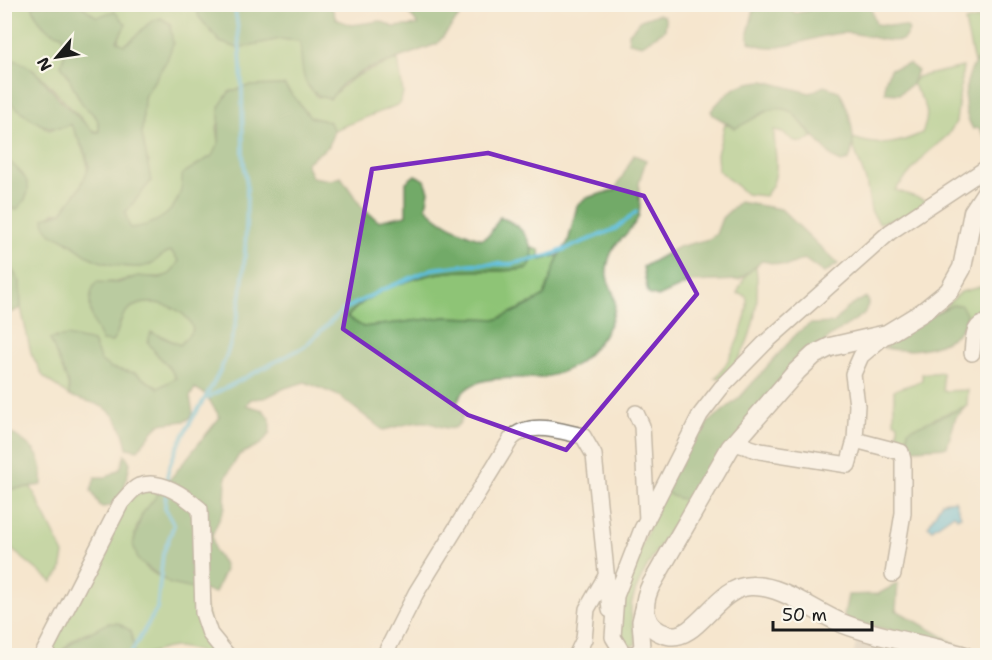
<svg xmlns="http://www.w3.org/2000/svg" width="992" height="660" font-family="'Shantell Sans',sans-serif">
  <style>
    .industrial { fill: #c9c3b8 }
    .green { fill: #8ec476; stroke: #557049; stroke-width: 1.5 }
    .forest { fill: #72aa67; stroke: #476342; stroke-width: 1.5 }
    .water { fill: #5cbddb; stroke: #3c6c7c; stroke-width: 1.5 }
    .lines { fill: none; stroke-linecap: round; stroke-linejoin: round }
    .stream { stroke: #5cbddb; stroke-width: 4 }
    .minor-casing { stroke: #888175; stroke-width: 18 }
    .tertiary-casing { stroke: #888175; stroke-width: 21 }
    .minor { stroke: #fff; stroke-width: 15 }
    .tertiary { stroke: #fff; stroke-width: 18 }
    .marked { fill: none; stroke: #7b2cbf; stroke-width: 4.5; stroke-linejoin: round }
  </style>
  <rect width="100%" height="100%" fill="#fbf7ec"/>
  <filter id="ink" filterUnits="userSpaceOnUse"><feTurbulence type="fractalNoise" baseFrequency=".0167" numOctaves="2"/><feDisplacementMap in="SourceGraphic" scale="12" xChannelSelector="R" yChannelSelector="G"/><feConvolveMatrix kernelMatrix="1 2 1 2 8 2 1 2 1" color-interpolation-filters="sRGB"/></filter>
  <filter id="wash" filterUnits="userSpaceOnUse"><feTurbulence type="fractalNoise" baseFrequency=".008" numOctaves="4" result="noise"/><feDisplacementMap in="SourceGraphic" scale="24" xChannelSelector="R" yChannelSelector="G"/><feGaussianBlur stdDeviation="1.35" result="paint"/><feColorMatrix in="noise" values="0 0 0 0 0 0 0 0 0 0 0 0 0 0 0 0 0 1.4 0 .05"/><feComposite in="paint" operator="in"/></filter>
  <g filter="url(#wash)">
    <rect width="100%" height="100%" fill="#f5e6ce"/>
    <path class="industrial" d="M857,640L898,649V655H853Z"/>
    <path class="green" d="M5,5H32C37,20 45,31 62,35L66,50L61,65C70,76 73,89 80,100C88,114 100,111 99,132C89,132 85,122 78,115C55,95 38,62 5,58Z
      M80,5H196L199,17L220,42L238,48L280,39L300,41L302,58L316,96L330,99C354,71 368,73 398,59L403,93L400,104L334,130L329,122L310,117L284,85L248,86L229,92L217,127L219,142L212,156L193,167L175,204L165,217L144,227L129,228L125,213L149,162L143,152L142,134L144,97L167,60L170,24L161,18C143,22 140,37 124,45L117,42L126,24L97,17Z
      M981,18L984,37L987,36V50L974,63L965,22Z
      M963,67L956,122L948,135L925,155L895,190L928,201L910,216L879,223L871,211L866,181L853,145V138C880,147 897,145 922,133C932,111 925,103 912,84L917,77Z
      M4,99L49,130L71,124C93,172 96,167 62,212L53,213L60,237L90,257L105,263L141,267L163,253L171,251L179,261C174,282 153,276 138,277C127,277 120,283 109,282L98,332L102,340L112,342C120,333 117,320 126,312C143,293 189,306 193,330L180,345L160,335L154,352L171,368L176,379L158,388L135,373L111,368L101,361L93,342L55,337C51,360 70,371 69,396L43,376L31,353L21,308L20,282L5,258V209H17L23,175L5,158Z
      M785,107L793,113L813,137C810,138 807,141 803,142C793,145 785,130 774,130C774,155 783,176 765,196L746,194L718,170L717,154L725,124L735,128L772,109Z
      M532,248L539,250L541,260L559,255L544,297L498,319L446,317L363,327L347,318C368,290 425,272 459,271C484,269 502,274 528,268L533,258Z
      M756,266C761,305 752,349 724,378H715C729,367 752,313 746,296L737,293L746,275Z
      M987,285V319L975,320L965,325L967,316L953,305L941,310L961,292Z
      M942,372L943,391L968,390L967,406L935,418L907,444L897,446L898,424L894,421V390L922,381V374Z
      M31,487L64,554L61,571L52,582L5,544L4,490Z
      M149,490L160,494C155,501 146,508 142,515C116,564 161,582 200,591L219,655C205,655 192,648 177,647C162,647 153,655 135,655L131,631C99,629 80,626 59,655L42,656L126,498Z
      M664,491L694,496C677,518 634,580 631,607C630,620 636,631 636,644L627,648L621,646L618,603Z"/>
    <path class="forest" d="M32,5H80L97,17L114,11L126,24L117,41L124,45C140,37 143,22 161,18L170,24L173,44L167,60L144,97L142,134L151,181L125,213L130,228C161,225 184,207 182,174L212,156L219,142V107L229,92L248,86L284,85L310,117L329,122L334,130L329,146L306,163L312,177L331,180L341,177L361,206L378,221L406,215V182L415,175L425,180L429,191L426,207C439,222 463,233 482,239L489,235L500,217C520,225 530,235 533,258L528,268C503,273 485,269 460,271C426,272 368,290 347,317L363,327L446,317L498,319L529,305L544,296L559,255L568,242L577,206L586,198L615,190L634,155L646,160C644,168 639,178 639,186C638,196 642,209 638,218C630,234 614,241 609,259C602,283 613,282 615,302C616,323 596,348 581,361C572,369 551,377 539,378C514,379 467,372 457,403L463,415C456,440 440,423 424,422C412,421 395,428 383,430L339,396L305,382L285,388L265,398L251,399L246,405L263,410L270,419V433L261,444L239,455L226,477L225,507L212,535L215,552L223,562L225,570L215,593L170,584L138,560L133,544L142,514L220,417L205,394L195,388L190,397L193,413L190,418L185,421L159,424L138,450L127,448C119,408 105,406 69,396V385L50,339L67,336L93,342L101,361L111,368L135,373L158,388L176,378C169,364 156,356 148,342L151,332L180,345L193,330C189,306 143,293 126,312C118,320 120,333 112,342L102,341C92,322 84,302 96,282L118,283L138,276L160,278L170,274L179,261L171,251C159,254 154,267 140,267C125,268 103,264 90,257C82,253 75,246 67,241C55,234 44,235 44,218L62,212L80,188L89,167L86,154L71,124C46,138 26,113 5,99L4,58C33,61 45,84 63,103C73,113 84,122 94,132H99C100,111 87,114 80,100C73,88 70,76 61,65L66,50L62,35C45,31 37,20 32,5Z
      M196,5H331L336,19L351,25L381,21L393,27L418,25L403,5H474L463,12L437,44L363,71L343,83L330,99C298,92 303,69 300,41L280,39L238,48L220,42L199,17Z
      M755,5H787L795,13L807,11L818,5H870L876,24L907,27L909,31L903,40C882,44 864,32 844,33C811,34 781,57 749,42L748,33Z
      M658,14L664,16L666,21L665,30L642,45L629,42L628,34L641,20Z
      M987,50V140L979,128L973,129C958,104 965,67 987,50Z
      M909,64L917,70L912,84L899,94L885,93V82L890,69Z
      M764,81L810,93L824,86L839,91C850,110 858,140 849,160L841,162L833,158L793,113C772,99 755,121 735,128L713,115L711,111C727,91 738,82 764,81Z
      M5,158C24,174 40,187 17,209H5Z
      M739,202L781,209L838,264L824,273L804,259L787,266L762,261L739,280L691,282L658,297L648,294L643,267L678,247L709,239L716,234L722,218Z
      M4,258L20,282L21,308L7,315H4Z
      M866,297L869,302L864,314L828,338L700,492L684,500L672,496L664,491L694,434L739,398L798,332L810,324L834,323L847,308Z
      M953,305H961L967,316C960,348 910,354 884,348C904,330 928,316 953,305Z
      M967,406L956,417L947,447L914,449L904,445L907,444L908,430Z
      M4,429C30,444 45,452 42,485L5,490Z
      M125,454L130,463C127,479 123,508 101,507L91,491L95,477H107L120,469Z
      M898,583L896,610L958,645L848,621L844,615L848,595L878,594Z
      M108,623H118L131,631L135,655H59L75,640Z"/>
    <path class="water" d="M955,500L961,516L957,518L954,514L932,529L928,526L942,502Z"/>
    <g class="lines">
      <path class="stream" d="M206,398L304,347L343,310L382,290L432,269L472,264H511L548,256L615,229L636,212
        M166,485C167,449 210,397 224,362C245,309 246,246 247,191C247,177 243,164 243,150C242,101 243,52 234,4
        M129,656L157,609L163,554L174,525L165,508L166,492"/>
    </g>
  </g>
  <g filter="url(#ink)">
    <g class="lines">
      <defs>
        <path id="minor" d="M887,334L861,356L853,374L857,405L855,440L901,452L903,460V513L893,574
          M972,353C974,339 971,325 988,322
          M636,413L642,426L647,520
          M735,443L760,451L848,465L855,440
          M643,609L640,621L642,647L637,653L629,655L622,652L613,637L616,596L642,529L700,415L721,388L765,343L890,232L988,167
          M42,656L121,503C126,498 132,489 139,486C160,478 185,496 200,509L203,613L210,634L228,656
          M384,656L416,593L511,439C530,420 559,431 583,436L594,455L610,610
          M576,656L584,639L587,609L606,576"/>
        <path id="tertiary" d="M965,656C925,644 883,639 844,624C815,613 784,585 751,586C717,586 697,642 668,635C642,629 641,605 651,585L730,448L797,371L814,355L830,347L887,334L923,312L949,291L962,268L973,212L988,189"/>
      </defs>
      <use href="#minor" class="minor-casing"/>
      <use href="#tertiary" class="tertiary-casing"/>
      <use href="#minor" class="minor"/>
      <use href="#tertiary" class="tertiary"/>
    </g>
  </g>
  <path d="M0 0H992V660H0ZM488,153L644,196L697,294L566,450L468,415L343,329L372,169Z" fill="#f5e6ce" fill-opacity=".55" fill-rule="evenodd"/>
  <path class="marked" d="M488,153L644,196L697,294L566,450L468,415L343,329L372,169Z"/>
  <rect width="992" height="660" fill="none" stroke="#fbf7ec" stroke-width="24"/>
  <g transform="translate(57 57) rotate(241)" stroke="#fbf7ec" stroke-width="4.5" paint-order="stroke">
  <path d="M0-4.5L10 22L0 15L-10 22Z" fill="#1c1c1c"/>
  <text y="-9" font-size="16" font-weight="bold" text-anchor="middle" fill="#1c1c1c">N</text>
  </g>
  <path d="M773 621v9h99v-9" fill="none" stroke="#1c1c1c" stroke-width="3"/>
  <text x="782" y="621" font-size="18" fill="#1c1c1c" stroke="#fbf7ec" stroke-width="4.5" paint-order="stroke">50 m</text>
</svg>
